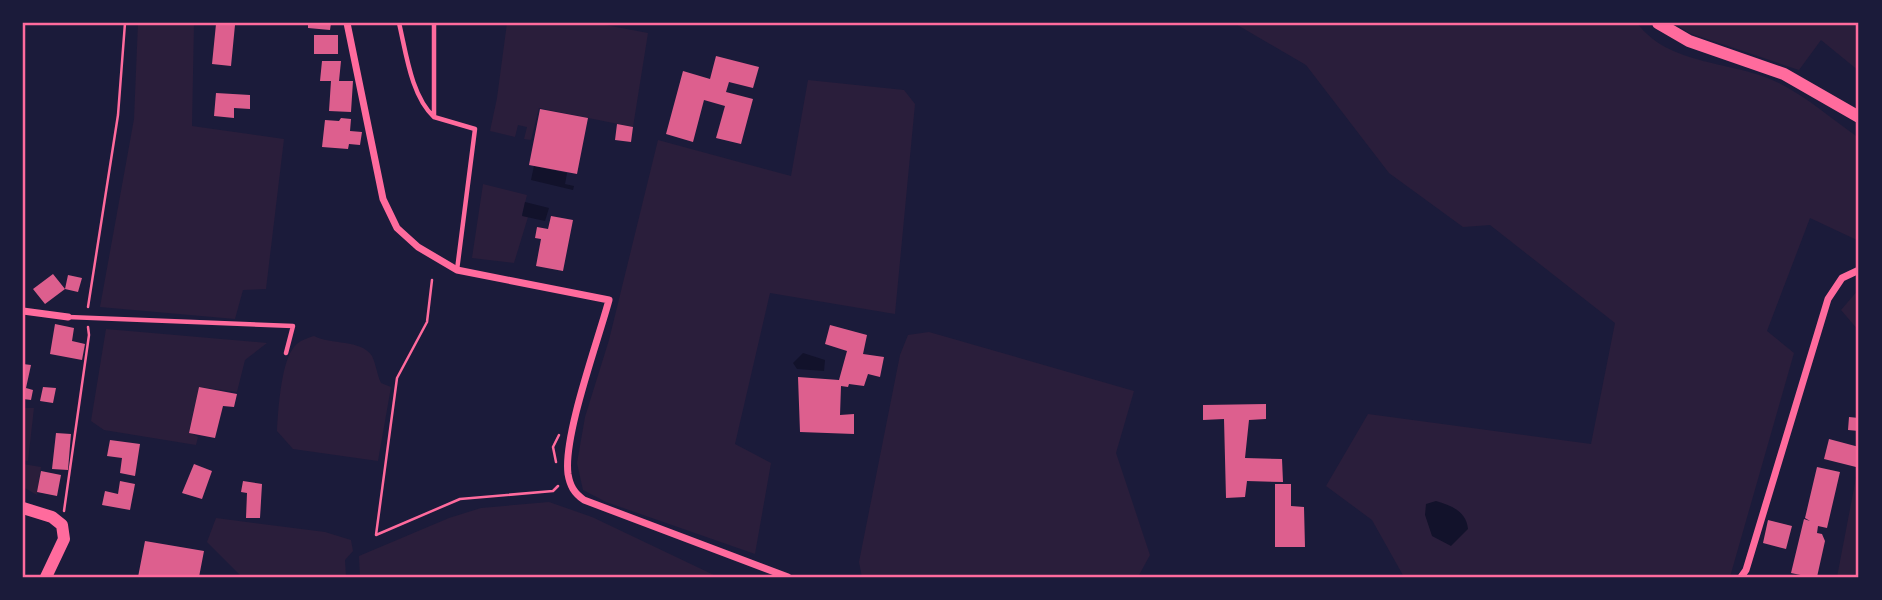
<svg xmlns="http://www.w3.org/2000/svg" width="1882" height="600" font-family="Commissioner,sans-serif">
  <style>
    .green { fill: #2a1e3b }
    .water { fill: #12122b }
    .building { fill: #dd5f8e }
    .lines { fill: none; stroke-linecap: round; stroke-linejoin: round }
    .path { stroke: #ff6b9d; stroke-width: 2.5 }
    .service { stroke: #ff6b9d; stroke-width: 4.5 }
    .minor { stroke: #ff6b9d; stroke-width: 7 }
    .secondary { stroke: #ff6b9d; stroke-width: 12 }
    .neatline { fill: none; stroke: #ff6b9d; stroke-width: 2.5 }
  </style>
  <rect width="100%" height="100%" fill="#1b1b3a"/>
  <path class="green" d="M138,23H194L192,126L284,139L266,289L243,290L235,319L100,307L134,119Z
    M507,23H595L648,33L633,127L539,108L531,140L524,139L527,127L518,125L515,137L490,131L497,98Z
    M1234,23H1637C1670,67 1733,60 1779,83C1807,97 1833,120 1859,138V241L1810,218L1767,331L1794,353L1730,577H1404L1372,520L1326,486L1368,414L1591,444L1615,323L1490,225L1463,227L1389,173L1306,65Z
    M1674,23H1859V71L1821,40L1799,70L1689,33Z
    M808,80L904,90L915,104L895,314L770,293L735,444L771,463L755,554L606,502L583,490L577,463L585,417L609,340L658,140L791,176Z
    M483,184L527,195L522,215L528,217L514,263L472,258Z
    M1859,289V331L1841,310Z
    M106,329L267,343L245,360L237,392L199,387L189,432L198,437L196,445L104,430L91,421Z
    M929,332L1134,391L1116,453L1150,555L1138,577H862L859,562L900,355L908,335Z
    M314,336C331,345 361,339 372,356C376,364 377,375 381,383L391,387L378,461L293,449L277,431C278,411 281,366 292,350C297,341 305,339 314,336Z
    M23,408H34L28,461L23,460Z
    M1859,462V577H1837Z
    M23,464L41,467L37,495L23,487Z
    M549,502L592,517L718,577H360L359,556L449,518L481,508Z
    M216,518L325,532L351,540L353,551L345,560L346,577H242L207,542Z"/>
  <path class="water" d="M534,166L567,173L565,184L574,186L573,190L531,180Z
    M525,202L549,208L545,221L522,216Z
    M803,353L825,360L824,371L797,369L793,363Z
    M1436,501C1451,505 1467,512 1468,529L1451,546L1432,536L1425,515L1426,504Z"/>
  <path class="building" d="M308,23H331L330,30L308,28Z
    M216,24L235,25L231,66L212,64Z
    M314,35H338V54H314Z
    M716,56L759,67L753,88L729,82L726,92L753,99L741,144L716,138L725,106L704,100L693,142L666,134L683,71L710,79Z
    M322,61H341L339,81H353L351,112L329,111L331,81H320Z
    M216,93L250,95V109L234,108V118L214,116Z
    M540,109L588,118L577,174L529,165Z
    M341,118L351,119L350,131L362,132L360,145L349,144L348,149L322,147L325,120L339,121Z
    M617,124L633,127L631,142L615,140Z
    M551,216L573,220L563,271L536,266L541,239L535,238L537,227L548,229Z
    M53,274L65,289L45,304L33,289Z
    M68,275L82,278L78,292L65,289Z
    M55,324L74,328L72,341L85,344L82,360L50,354Z
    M830,325L867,335L863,354L884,357L880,377L868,374L864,386L849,384L848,387L841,386L840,415L854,414V434L800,432L798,377L839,380L847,351L825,344Z
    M23,364L31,365L26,388L33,390L31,400L23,399Z
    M43,387L56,388L53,403L40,401Z
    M199,387L237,394L234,407L223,406L215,438L189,433Z
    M1266,404V419L1249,420L1245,458L1282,459L1283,482L1247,481L1245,497L1226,498L1224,419L1203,420V405Z
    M1849,417L1859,418V431L1848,430Z
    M56,433L71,434L68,470L52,469Z
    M1829,439L1859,447L1856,467L1824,459Z
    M110,440L140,444L135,476L120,473L122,458L107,456Z
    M194,464L212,471L202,499L182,493Z
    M1817,467L1840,472L1827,528L1818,526L1817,533L1822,534L1825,541L1817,577H1810L1791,573L1804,519L1810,521L1805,518Z
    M41,471L61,475L57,496L37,492Z
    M120,481L135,484L130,510L102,505L105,491L118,494Z
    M243,481L262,484L260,518H246L247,493L241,492Z
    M1275,484H1291V506L1304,507L1305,547H1275Z
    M1768,520L1792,526L1786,549L1763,543Z
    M145,541L204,551L199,577H138Z"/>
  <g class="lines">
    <path class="path" d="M432,280L427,322L397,378L376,535L460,499L553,491L558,486
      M88,307L118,115L125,23
      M556,462L553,447L559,435
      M64,511L89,335L88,327"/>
    <path class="service" d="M399,23C406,52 411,96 434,117
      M434,23V117L475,129L457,270
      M68,317L293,326L286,353"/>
    <path class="minor" d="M347,23L383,199L397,228L418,247L457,270L609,300C598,341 563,436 568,474C570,486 574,493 584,500L788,577
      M23,311L68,317
      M1741,577L1746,570L1828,299L1842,278L1859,270"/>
    <path class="secondary" d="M1658,23L1689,41L1784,74L1859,117
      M23,508L52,517L62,525L64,539L46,577"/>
  </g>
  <rect width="1882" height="600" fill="none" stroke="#1b1b3a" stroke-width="49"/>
  <rect x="24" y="24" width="1833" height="552" class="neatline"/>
</svg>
